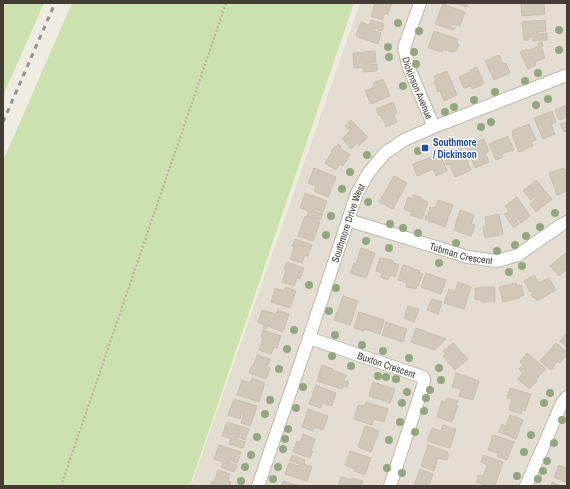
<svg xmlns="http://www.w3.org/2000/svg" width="570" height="489" font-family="'Archivo Narrow',sans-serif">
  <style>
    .residential { fill: #e4ded2 }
    .green { fill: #cbe2ae }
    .building { fill: #d1c8ba; stroke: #cbbfae }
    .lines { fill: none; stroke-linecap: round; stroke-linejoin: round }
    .minor-casing { stroke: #beb7aa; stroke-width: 14 }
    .path { stroke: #bbaf99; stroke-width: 2; stroke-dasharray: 2 2; stroke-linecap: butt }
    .minor { stroke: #fff; stroke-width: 12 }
    .rail { stroke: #939393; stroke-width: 3; stroke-dasharray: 5 5; stroke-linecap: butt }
    .tree { fill: #92a77e }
    .transit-dot { fill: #1a4fb4; stroke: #fff; stroke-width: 1.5 }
    .labels { text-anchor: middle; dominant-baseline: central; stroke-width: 3; stroke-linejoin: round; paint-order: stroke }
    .street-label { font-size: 10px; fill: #423c34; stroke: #fff }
    .transit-label { font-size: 10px; font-weight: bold; fill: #164399; stroke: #fff; text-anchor: start }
  </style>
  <rect width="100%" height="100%" fill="#f0ece3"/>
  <path class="residential" d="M360,3H567V486H191Z"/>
  <path class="green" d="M3,3H44L3,96Z
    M72,3H354L190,486H3V161Z"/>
  <path class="building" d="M373,3H392L388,14L385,13L382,20L371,16L375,4Z
    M454,3H468L467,7Z
    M521,3H544L545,14L522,16Z
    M443,4L465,12L460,26L452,24L450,27L455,28L454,30L435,24Z
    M371,20L384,24L382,31L373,28V30L381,33L378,44L356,36L361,22L369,25Z
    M545,20L546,31L537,32V34L547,33V40L533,41V36L529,37V40H524L522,22Z
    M434,31L458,39L457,44H459L457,50L452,52L443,49L442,52L428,48Z
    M542,42L543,46L541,47L545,58L535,62L536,65L528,69L520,52L527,49L528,51L539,46L538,43Z
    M375,51L376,62L367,63L368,65L377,64V71L363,72V67L354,68L353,53Z
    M499,55L503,64L506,63L510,73L494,80L485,61Z
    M477,67L484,84L472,89L471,86L464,88L459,77L471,72L470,70Z
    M447,71L457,95L444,101L440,91L438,92L434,82L436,81L434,76Z
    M383,79L390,96L371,104L365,91L374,87L373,83Z
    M393,102L397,113L394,115L397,122L386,127L381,115L379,116L376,109Z
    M567,105V117L559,120L555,110Z
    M552,111L556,122L551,124L555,134L543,139L534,118Z
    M351,120L368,137L359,146L357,143L351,149L342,139L350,131L345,126Z
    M567,122V131L564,132L560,124Z
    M529,124L536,140L531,142L533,146L519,152L512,135L513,134L512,131Z
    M508,136L514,150L501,154L503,157L496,160L489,144Z
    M484,139L489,151L485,153L489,162L475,168L466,146L477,142L480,150L478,141Z
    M338,144L341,146L340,148L350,155L343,166L340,164L336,170L325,163L332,152L331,151Z
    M461,146L471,170L455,177L450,165L451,164L447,165L442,154Z
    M440,154L447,171L436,176L433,169L417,176L413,164Z
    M314,168L336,177L328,197L314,191L316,186L308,183Z
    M564,168L565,170L566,169L567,171L565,173L567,183V181L565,182L567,191L557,195L549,173Z
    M394,176L407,183L393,209L379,202Z
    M536,180L552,199L536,212L530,204L537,198L535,197L531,200L523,191Z
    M305,193L327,201L323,212L315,209L314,211L323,214L320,220L307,216L309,211L300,208Z
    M413,195L421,197L419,201L421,199L428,202L422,219L410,215L411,212L404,209L408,197L412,199Z
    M517,197L530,216L521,223L516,216L514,217L519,224L514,228L504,214L509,212L505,206Z
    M438,200L453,205L445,227L434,223L437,214H435L433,223L425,219L426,215H428L430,207L435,208Z
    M460,210L474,215L471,224L475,225L471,236L454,230Z
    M499,214L503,234L485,238L483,227L486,226L485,217Z
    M305,216L320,222L313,241L298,236Z
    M295,239L312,245L308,256L305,255L302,263L290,259L294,247L292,246Z
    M361,248L375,253L366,278L350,273L354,263L356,264Z
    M567,252V269L559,276L550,266Z
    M380,258L392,260L394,263L399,265L395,277L390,275L388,280L381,277L382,273L376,271Z
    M287,262L304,268L300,279L297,278L294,286L282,282L286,270L284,269Z
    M403,265L420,271L419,273L423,274L418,286H417L416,289L406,287L407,283L398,280Z
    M426,273L446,280L441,294L421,287Z
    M534,275L539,283L549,278L556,290L537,301L535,297L533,298L531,294L532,293L531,291L530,292L524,281Z
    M458,282L471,287L464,309L444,303L449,289L455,291Z
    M516,283L517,286L521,285L524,295L519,297L520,298L503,302L499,287Z
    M286,287L296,291L290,308L271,302L275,288L284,291Z
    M480,287H495V302H481V300H475V288H480Z
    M343,296L358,301L350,325L334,320Z
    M432,299L442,302L438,314L427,310Z
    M408,306L419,309L414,322L404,318Z
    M262,310L276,314L278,310L289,314L283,332L268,326L267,329L263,328L264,325L258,322Z
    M359,312L384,320L380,334L364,329V331L354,328Z
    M386,322L407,329L403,342L382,335Z
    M416,328L446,339L435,350L411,342Z
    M263,330L281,336L277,348L274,347L271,354L259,350L263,338L261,337Z
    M567,332V347L560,341Z
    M453,343L468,359L455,370L443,356L446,354L443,351Z
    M556,343L567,352V354L560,363L558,361L551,370L540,361Z
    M527,353L546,369L539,376L536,380L537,381L529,389L518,379L523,373L519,369L523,365L520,362Z
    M257,355L270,359L267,367L270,368L266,379L249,373L251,366L253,367Z
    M322,365L333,369L332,370L346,375L344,381L349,382L347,387L343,386L342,389L317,381Z
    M456,373L479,381L473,400L459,396L461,389L452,387Z
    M252,378L265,383L259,402L237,395L242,380L250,383Z
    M373,382L395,389L390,403L369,396Z
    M316,385L336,393L332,406L322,403L321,408L309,404Z
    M510,388L531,394L525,411L522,410L521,414L509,410L512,399L507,398Z
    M447,398L458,401L456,405L458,406L452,422L437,417L442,401L446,402Z
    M234,399L257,406L250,426L241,423L244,414L242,413L240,419L228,415Z
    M366,402L388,409L384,422L374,419L372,425L354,419L358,406L361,405L364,406Z
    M308,409L328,416L323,430L314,427L313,431L302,427Z
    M510,415L523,420L516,439L499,432L502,424L506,426Z
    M227,422L249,429L245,440L237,437L236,439L245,442L243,448L229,444L231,439L222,436Z
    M443,425L456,429L450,448L427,441L432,428L441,431Z
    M365,426L379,431L371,452L358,447Z
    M303,434L315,439L311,451H313L310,458L293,452L297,441L300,442Z
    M493,435L514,442L507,460L497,456L498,453L488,450Z
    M219,445L241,452L237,463L229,460L228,462L237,465L234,472L221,467L223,462L214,459Z
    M428,445L448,452L447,454H449L447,460L445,459V460L438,458L434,471L421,466Z
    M350,451L371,458L365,475L354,471L355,469L345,465Z
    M292,455L305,460L304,464L312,467L307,481L285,474L289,463L298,466L299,464L290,461Z
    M483,455L503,462L495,486H487L476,482L479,475L483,476L487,465L481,462Z
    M559,465L567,468V483L554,477Z
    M420,469L433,474L429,486H414Z
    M218,470L230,474L228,481L231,482L230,486H210L212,481L214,482Z
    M341,477L351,480L352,478L363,481L361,486H338Z
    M283,481L299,486H281Z
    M552,482L561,486H551Z"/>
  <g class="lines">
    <defs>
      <g id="minor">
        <path id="s1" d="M420,3L404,48L409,68L434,127"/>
        <path id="s2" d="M348,220L468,257L497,261L518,255L561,225L567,222"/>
        <path id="s3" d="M309,338L423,377L424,380L422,389L390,486"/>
        <path id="s4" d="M258,486L309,338L357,193L369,172L385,153L404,140L434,127L567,75"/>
        <path d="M526,486L562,403L567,397"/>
      </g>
    </defs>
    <use href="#minor" class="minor-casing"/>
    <path class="path" d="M61,486L226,3"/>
    <use href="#minor" class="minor"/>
    <path class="rail" d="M3,122L55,3"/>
  </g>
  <g class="tree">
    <circle cx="398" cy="23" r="4"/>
    <circle cx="559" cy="30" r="4"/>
    <circle cx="419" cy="31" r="4"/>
    <circle cx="388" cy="47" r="4"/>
    <circle cx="559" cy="50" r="4"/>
    <circle cx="414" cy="52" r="4"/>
    <circle cx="389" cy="57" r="4"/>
    <circle cx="416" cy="64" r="4"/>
    <circle cx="538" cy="73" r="4"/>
    <circle cx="525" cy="81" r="4"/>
    <circle cx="403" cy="86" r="4"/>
    <circle cx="495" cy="92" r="4"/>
    <circle cx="548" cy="99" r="4"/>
    <circle cx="474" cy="100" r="4"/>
    <circle cx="536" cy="105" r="4"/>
    <circle cx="454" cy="107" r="4"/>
    <circle cx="445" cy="112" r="4"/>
    <circle cx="491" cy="122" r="4"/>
    <circle cx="481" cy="127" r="4"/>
    <circle cx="448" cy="142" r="4"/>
    <circle cx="418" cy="151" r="4"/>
    <circle cx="367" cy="155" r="4"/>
    <circle cx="350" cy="172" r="4"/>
    <circle cx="342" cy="189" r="4"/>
    <circle cx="368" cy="202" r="4"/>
    <circle cx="555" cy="213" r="4"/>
    <circle cx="331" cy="216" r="4"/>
    <circle cx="390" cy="224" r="4"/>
    <circle cx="540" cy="227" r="4"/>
    <circle cx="403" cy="228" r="4"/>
    <circle cx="418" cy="233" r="4"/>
    <circle cx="326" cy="235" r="4"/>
    <circle cx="526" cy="236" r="4"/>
    <circle cx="366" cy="241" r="4"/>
    <circle cx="456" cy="243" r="4"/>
    <circle cx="515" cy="245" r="4"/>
    <circle cx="389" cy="248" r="4"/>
    <circle cx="497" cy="251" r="4"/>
    <circle cx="439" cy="263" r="4"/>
    <circle cx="522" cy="266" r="4"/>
    <circle cx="509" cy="272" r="4"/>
    <circle cx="309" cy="285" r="4"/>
    <circle cx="336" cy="288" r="4"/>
    <circle cx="329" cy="311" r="4"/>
    <circle cx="294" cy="330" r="4"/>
    <circle cx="335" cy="335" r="4"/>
    <circle cx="362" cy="345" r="4"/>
    <circle cx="287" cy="349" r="4"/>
    <circle cx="383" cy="351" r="4"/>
    <circle cx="332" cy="356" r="4"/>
    <circle cx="409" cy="358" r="4"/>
    <circle cx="351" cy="366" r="4"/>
    <circle cx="439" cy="368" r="4"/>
    <circle cx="279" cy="369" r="4"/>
    <circle cx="378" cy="376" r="4"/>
    <circle cx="386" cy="377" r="4"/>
    <circle cx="396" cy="379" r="4"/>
    <circle cx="441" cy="380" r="4"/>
    <circle cx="303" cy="387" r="4"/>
    <circle cx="430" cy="390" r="4"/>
    <circle cx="407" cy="392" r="4"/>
    <circle cx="550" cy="393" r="4"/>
    <circle cx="426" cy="398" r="4"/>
    <circle cx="270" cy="400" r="4"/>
    <circle cx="402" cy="403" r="4"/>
    <circle cx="544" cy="403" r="4"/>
    <circle cx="296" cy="408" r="4"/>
    <circle cx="424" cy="411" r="4"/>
    <circle cx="265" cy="414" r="4"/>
    <circle cx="562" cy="420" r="4"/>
    <circle cx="400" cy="422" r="4"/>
    <circle cx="288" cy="429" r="4"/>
    <circle cx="415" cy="432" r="4"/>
    <circle cx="531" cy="435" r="4"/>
    <circle cx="257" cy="437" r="4"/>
    <circle cx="285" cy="439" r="4"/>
    <circle cx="389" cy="440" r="4"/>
    <circle cx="554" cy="443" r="4"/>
    <circle cx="283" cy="449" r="4"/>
    <circle cx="524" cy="452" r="4"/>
    <circle cx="251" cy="455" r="4"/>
    <circle cx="547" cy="461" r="4"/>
    <circle cx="245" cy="467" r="4"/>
    <circle cx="278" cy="467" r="4"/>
    <circle cx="387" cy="468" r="4"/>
    <circle cx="543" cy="471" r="4"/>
    <circle cx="402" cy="473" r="4"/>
    <circle cx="517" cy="476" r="4"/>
    <circle cx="273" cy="479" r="4"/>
    <circle cx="538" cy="479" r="4"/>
    <circle cx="241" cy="481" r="4"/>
  </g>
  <rect class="transit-dot" x="421" y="144" width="8" height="8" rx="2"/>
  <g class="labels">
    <g class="street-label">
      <text stroke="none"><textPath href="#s1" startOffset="90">Dickinson Avenue</textPath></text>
      <text stroke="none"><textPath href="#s4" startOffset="278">Southmore Drive West</textPath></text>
      <text stroke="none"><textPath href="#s2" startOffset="118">Tubman Crescent</textPath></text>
      <text stroke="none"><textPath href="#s3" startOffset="82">Buxton Crescent</textPath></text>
    </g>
    <g class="transit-label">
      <text x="433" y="142">Southmore<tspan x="433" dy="12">/ Dickinson</tspan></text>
    </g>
  </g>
  <rect width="570" height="489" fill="none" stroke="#423c34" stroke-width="8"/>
</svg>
